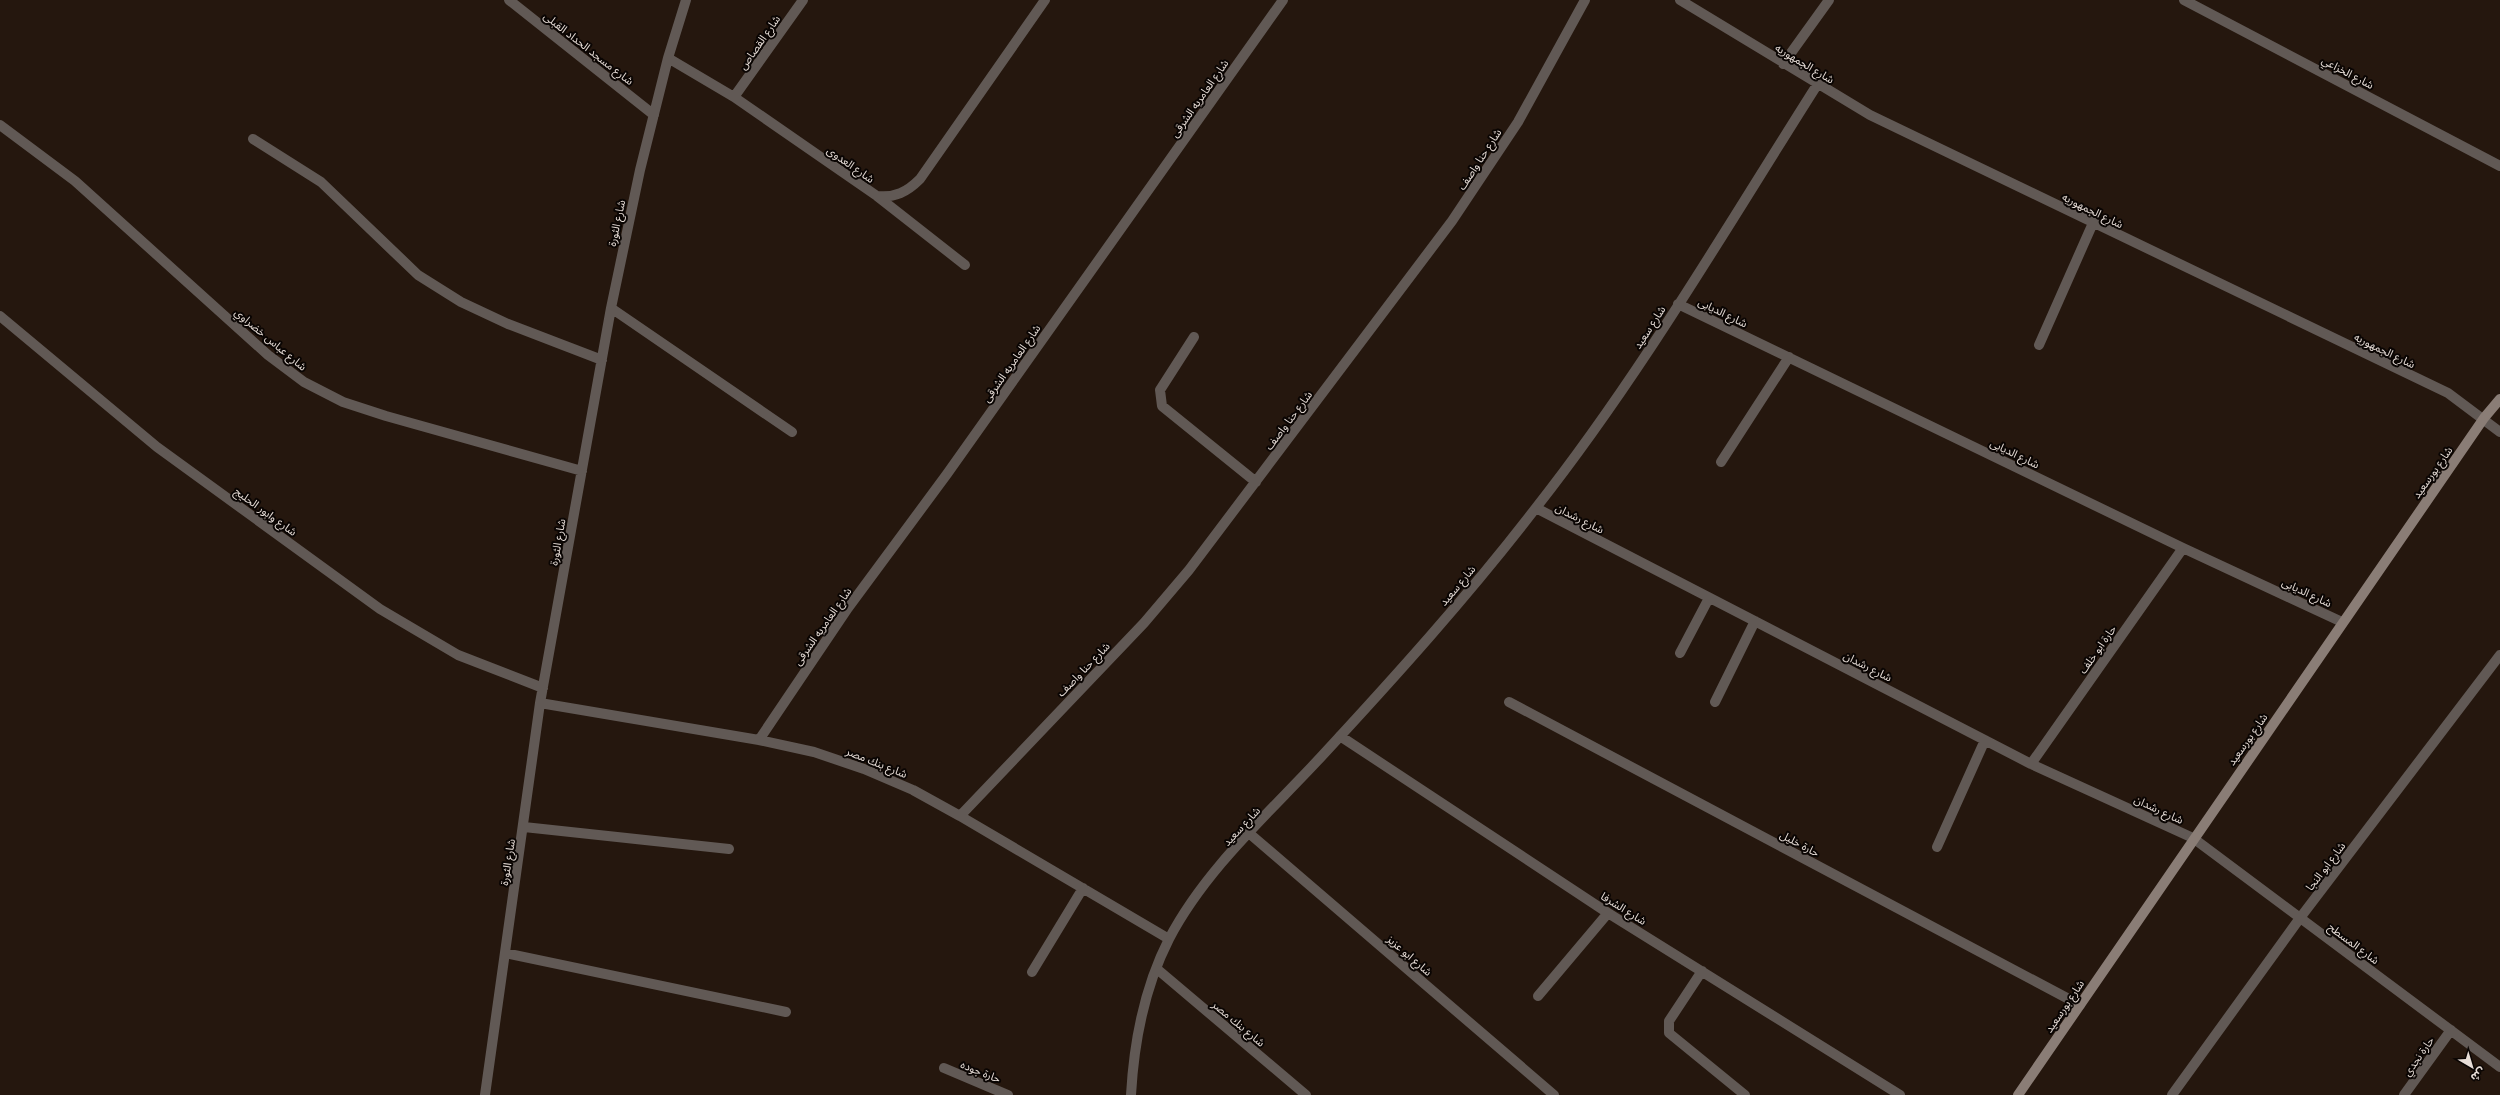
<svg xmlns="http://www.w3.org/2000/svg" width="2500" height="1095" font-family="'Open Sans','Noto Sans Arabic',sans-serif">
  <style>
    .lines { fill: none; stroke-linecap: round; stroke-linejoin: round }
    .street { stroke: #615955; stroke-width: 10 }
    .secondary { stroke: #8a7d76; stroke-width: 10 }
    .labels { text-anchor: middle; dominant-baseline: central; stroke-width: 4; stroke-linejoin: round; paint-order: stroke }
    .street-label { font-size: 11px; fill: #e7ddd7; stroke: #0a0503 }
  </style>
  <rect width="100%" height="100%" fill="#25170e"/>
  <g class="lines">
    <path class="street" d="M509,0L654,115
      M1680,0L1870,115L2448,393L2500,432
      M2184,0L2500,166
      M668,58L734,97L877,196C895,198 907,192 920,179L1045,0
      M1783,64L1829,0
      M734,97L803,0
      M0,125L75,181L268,355L304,382L343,402L386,416L582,471
      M253,139L321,182L418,275L461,302L508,324L602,360
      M877,196L965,265
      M1678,304L2183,548L2342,622
      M611,308L792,432
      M0,316L157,447L380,609L458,655L543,688
      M1194,337L1160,390L1162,406L1256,482
      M2039,345L2093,223
      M1721,462L1789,357
      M1536,508L2031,764L2193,838L2500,1067
      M1680,653L1709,598
      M1509,702L2080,1005
      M1715,702L1755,621
      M540,703L759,740L814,752L864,769L913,790L960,816L1169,939
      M1340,736L1608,913L1900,1095
      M759,740L848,608L947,474L1283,0
      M2031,764L2183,548
      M960,816L1144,623L1189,570L1452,221L1518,122L1585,0
      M524,827L729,849
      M1250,834L1554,1095
      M1937,847L1985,740
      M505,953L786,1012
      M1157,969L1306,1095
      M1702,971L1669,1021V1033L1745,1095
      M1032,972L1083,888
      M1538,996L1608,913
      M944,1068L1008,1095
      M485,1095L540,703L611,308L640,170L668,58L686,0
      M1131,1095C1134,1041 1144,988 1169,939C1205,870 1267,815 1320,758C1394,678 1468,596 1535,509C1640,376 1726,228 1817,85
      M2172,1095L2300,918L2500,655
      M2404,1095L2451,1030"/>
    <path class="secondary" d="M2018,1095L2484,418L2500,399"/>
  </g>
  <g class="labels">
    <g class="street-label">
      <text transform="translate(759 42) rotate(-55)">شارع القصاص</text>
      <text transform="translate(589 48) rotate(38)">شارع مسجد الحداد القبلى</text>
      <text transform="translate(1805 63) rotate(31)">شارع الجمهوريه</text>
      <text transform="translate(2348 72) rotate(28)">شارع الخزاعي</text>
      <text transform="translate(1199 98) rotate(-55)">شارع العامريه الشرقى</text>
      <text transform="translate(1479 159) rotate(-57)">شارع حنا واصف</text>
      <text transform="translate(851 164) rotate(35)">شارع العدوى</text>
      <text transform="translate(2093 210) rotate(26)">شارع الجمهوريه</text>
      <text transform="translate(616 223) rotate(-78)">شارع الثورة</text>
      <text transform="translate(1723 312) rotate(26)">شارع الديابى</text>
      <text transform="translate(1649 327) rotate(-57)">شارع سعيد</text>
      <text transform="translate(271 339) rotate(40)">شارع عباس خضراوي</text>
      <text transform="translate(2385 350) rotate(26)">شارع الجمهوريه</text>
      <text transform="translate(1011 363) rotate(-55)">شارع العامريه الشرقى</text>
      <text transform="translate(1288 420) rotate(-53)">شارع حنا واصف</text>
      <text transform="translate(2015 453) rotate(26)">شارع الديابى</text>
      <text transform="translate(2432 472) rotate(-55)">شارع بورسعيد</text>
      <text transform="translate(266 511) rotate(36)">شارع وابور الحليج</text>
      <text transform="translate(1580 518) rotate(27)">شارع رشدان</text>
      <text transform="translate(557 542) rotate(-80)">شارع الثورة</text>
      <text transform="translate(1457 585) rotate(-50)">شارع سعيد</text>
      <text transform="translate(2307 592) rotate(25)">شارع الديابى</text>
      <text transform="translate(822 626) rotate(-55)">شارع العامريه الشرقى</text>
      <text transform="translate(2097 649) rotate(-55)">حارة ابو خلف</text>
      <text transform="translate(1868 666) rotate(27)">شارع رشدان</text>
      <text transform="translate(1083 669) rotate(-46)">شارع حنا واصف</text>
      <text transform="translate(2247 739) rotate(-55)">شارع بورسعيد</text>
      <text transform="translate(877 762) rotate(22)">شارع بنك مصر</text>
      <text transform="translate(2159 809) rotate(25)">شارع رشدان</text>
      <text transform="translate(1241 826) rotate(-47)">شارع سعيد</text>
      <text transform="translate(1800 843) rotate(28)">حارة خليل</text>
      <text transform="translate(507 862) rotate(-81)">شارع الثورة</text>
      <text transform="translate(2325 866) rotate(-53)">شارع ابو النجا</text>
      <text transform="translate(1624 908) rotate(32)">شارع الشرفا</text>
      <text transform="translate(2354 943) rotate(37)">شارع المسطح</text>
      <text transform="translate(1410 955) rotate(41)">شارع ابو عزيز</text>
      <text transform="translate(2064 1006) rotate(-56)">شارع بورسعيد</text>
      <text transform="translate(1239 1023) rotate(40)">شارع بنك مصر</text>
      <text transform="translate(2418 1056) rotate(-55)">حارة نجدي</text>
      <text transform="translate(981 1071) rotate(22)">حارة جوده</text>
    </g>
  </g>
  <g transform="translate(2472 1067) rotate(142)" stroke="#0a0503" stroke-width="3" paint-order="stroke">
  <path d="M0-3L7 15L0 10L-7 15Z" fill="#e7ddd7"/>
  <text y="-6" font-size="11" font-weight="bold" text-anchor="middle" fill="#e7ddd7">ش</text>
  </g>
</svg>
